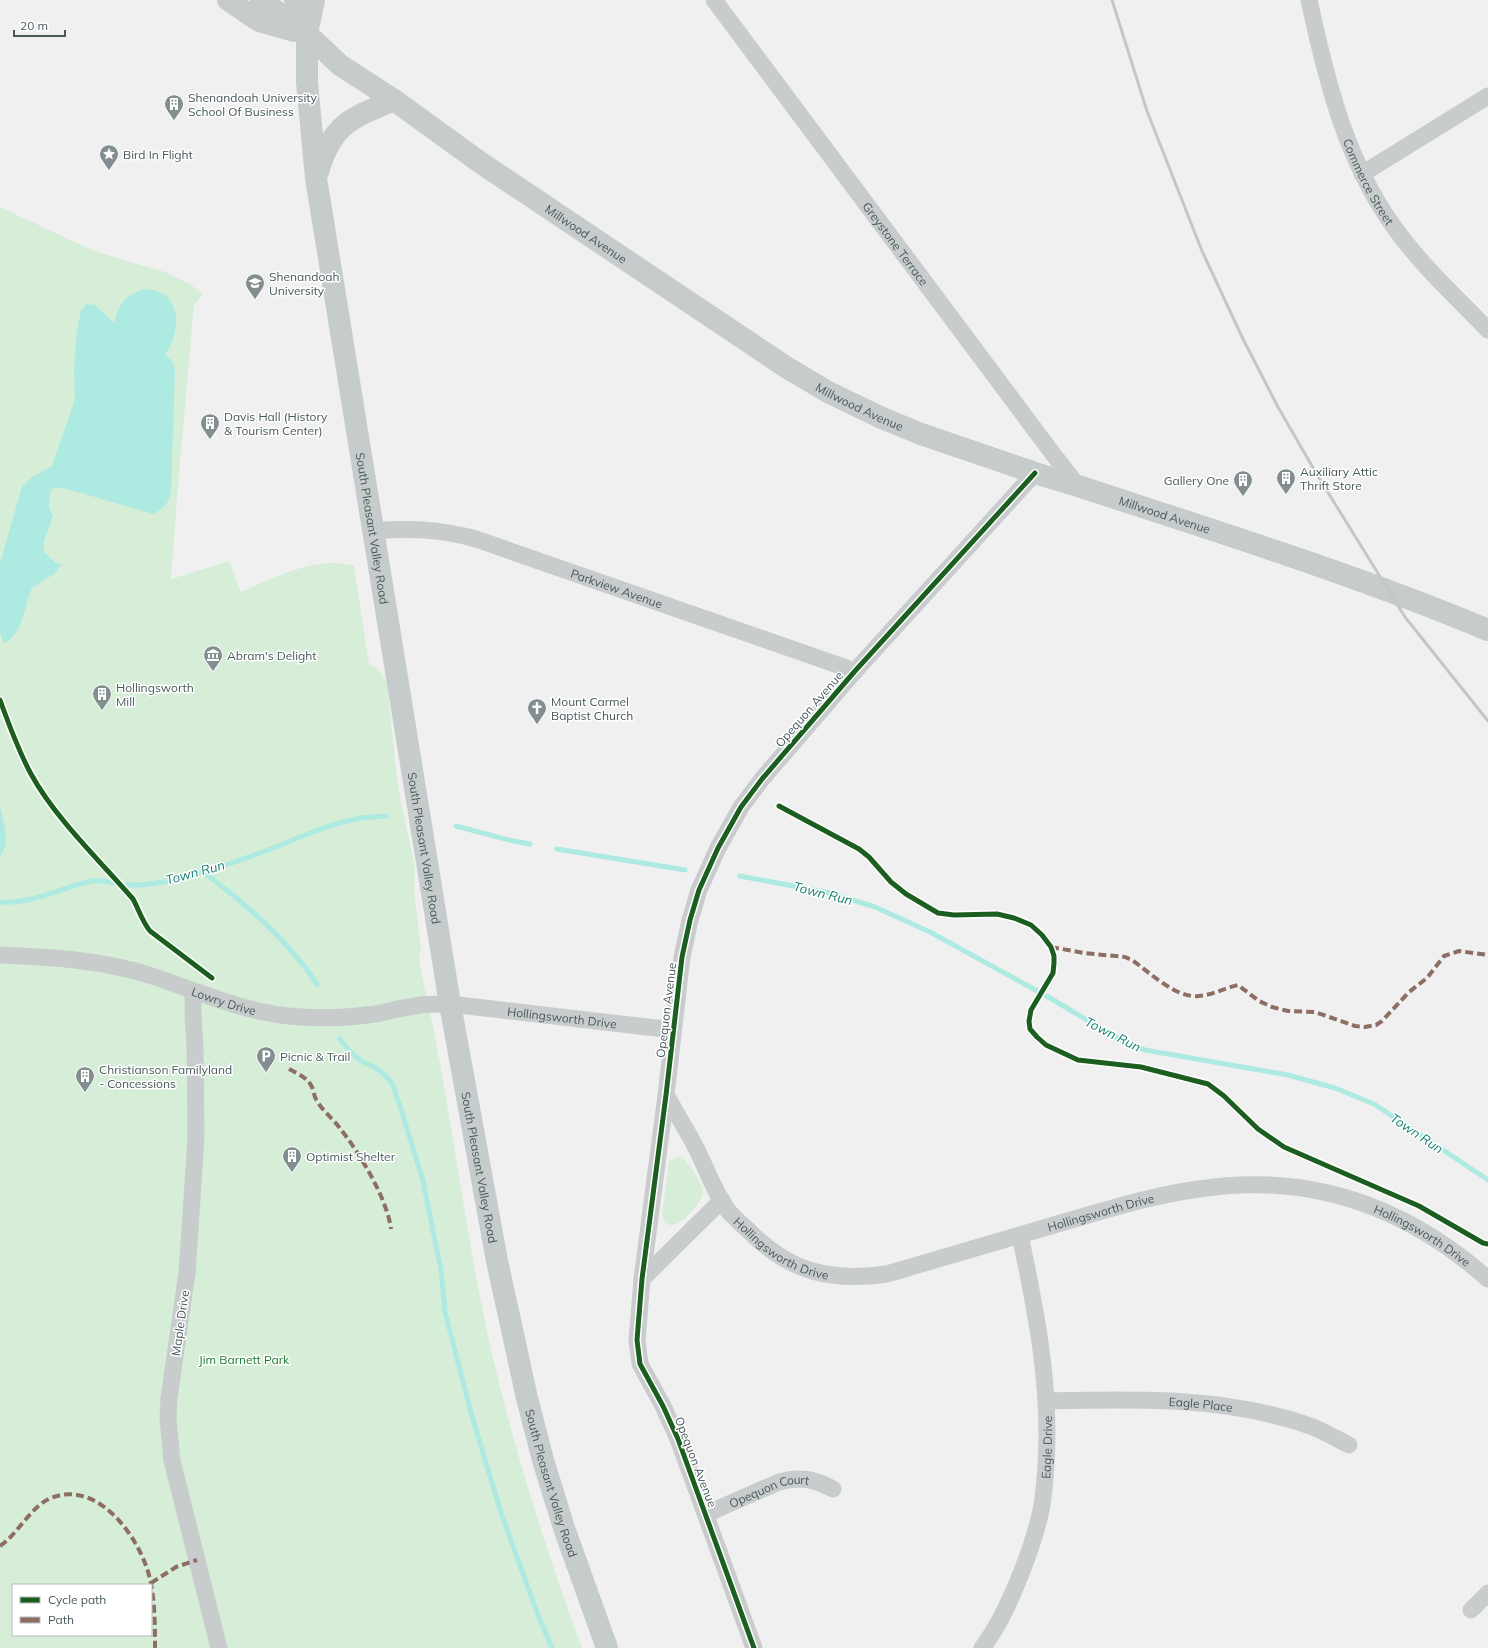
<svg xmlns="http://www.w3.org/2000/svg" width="1488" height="1648" font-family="Mulish,sans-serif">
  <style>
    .green { fill: #d6eed7; fill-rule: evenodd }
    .water { fill: #adeae2 }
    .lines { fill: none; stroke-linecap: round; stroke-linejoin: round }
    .stream { stroke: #adeae2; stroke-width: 5 }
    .minor { stroke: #c8cccd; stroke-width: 17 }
    .major { stroke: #c6cbcc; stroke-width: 22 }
    .rail { stroke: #c4c6c7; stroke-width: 3 }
    .quiet { stroke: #8d6e63; stroke-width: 4; stroke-dasharray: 8 4; stroke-linecap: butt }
    .cycleway-casing { stroke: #fff; stroke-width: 8 }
    .cycleway { stroke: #1b5e20; stroke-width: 5 }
    .labels { text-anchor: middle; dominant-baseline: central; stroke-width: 3; stroke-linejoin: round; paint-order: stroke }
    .poi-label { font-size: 12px; fill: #48595c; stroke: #fff; text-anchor: start }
    .street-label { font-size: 12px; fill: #48595c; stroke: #fff }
    .park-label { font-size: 12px; fill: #1c7a2b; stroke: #fff }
    .water-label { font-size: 13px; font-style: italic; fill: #137f71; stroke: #fff }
  </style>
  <rect width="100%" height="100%" fill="#f1f0f0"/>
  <path class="green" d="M0,207L92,250L130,262L165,272L190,284L203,295L194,305L178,486L171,579L229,561L241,592C275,578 316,555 354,566L369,664L376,667L387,682L398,787L415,867L414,890L421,948L419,958C423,983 429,1007 434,1031C455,1140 468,1250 493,1358C516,1456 547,1553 582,1648H0ZM13,1585H151V1635H13Z
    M681,1156C688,1162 702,1182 703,1192C704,1200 682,1224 674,1225C671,1226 668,1224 665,1223L662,1216L669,1161Z"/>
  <path class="water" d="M143,289C183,289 182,330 165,355L172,361L175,369L171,491C168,505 165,506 154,514L67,489L53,487C48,498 47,506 53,516L44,541V552L56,563L62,564L54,574L32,588C23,609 25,630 4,644L0,633V564L19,497L22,487L31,478L52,466L75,399L74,370L77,330L81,310L87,304L95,305L114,323C121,302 122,298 143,289Z
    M0,807C4,826 11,840 0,857Z"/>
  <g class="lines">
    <path class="stream" d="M456,826L513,841L530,844
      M557,849L685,870
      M203,872C246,904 287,939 317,984
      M740,876L830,893L875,907L930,932L1050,998L1126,1043L1145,1050L1288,1075L1335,1088L1374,1104L1488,1180
      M0,902C32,904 61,888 91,881C102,879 116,884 127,885C141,886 156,883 169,881C207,873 245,859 281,845C305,835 330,824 356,819C365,817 376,817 386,816
      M340,1039L350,1052L363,1062L374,1067L384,1074L392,1083L400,1106L423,1181L441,1270L445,1312L471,1413L501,1513L538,1615L552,1648"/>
    <g class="minor">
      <path id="s1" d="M714,0L1053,454L1078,486"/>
      <path id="s2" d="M1309,0C1326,79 1346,161 1394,227C1421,265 1456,297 1488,330"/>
      <path d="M1362,174L1488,96"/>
      <path id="s3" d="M373,531C411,528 440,529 476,539L855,671"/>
      <path id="s4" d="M0,955C51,957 103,960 152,976C197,991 240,1011 288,1016C317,1019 347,1018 375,1014C390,1011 405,1007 420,1005C430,1004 440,1004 450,1004L673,1030"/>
      <path d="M193,992V1014L195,1048L196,1137L191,1214L187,1273L169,1398L168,1419L172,1461L219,1648"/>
      <path id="s5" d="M666,1095C676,1113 687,1130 696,1148C707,1169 715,1195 730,1213C736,1219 742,1225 748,1230C789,1272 830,1282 887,1274C948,1256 1010,1238 1071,1220C1113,1208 1155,1195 1199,1189C1309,1172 1405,1206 1488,1279"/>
      <path d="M642,1279L722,1200"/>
      <path id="s6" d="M1047,1401C1137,1399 1227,1396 1313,1427C1325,1432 1337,1439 1349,1445"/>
      <path id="s7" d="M706,1514L779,1482C800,1476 814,1479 833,1489"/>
      <path d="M1471,1610L1488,1593"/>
      <path d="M754,1648L678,1439L663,1406L640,1364L637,1340L642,1279L666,1095L682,957L690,920L699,890L718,848L741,807L762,779L855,671L1035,473"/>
      <path id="s8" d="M982,1648C999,1626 1010,1601 1020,1576C1028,1556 1035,1536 1040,1515C1044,1498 1045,1481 1046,1464C1051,1386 1036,1311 1020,1235"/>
    </g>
    <g class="major">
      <path d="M228,0L259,21L294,31"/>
      <path id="s9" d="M261,0L307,34L340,65L394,100L481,163L786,367L828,392L882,418L921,434L1035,473L1078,486C1215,531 1354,574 1488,630"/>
      <path d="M295,0L307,34"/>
      <path id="s10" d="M314,0L307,34V82L316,178L450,1004L497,1261L527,1398L543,1460L564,1528L607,1648"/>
      <path d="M318,172C332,124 351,118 394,100"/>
    </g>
    <path class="rail" d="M1112,0L1147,111L1202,251L1243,339L1278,407L1316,473L1405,617L1488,721"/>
    <path class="quiet" d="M1051,947L1084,953L1125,957L1132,960C1149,972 1177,999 1199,996C1213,995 1225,988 1238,985L1259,1001L1272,1007L1288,1011L1315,1012L1355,1026L1365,1027L1376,1025L1382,1021L1409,992L1427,978L1444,956L1459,951L1488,955
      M289,1069C298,1074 307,1077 312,1087C314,1092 314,1097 317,1101C323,1111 332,1118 339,1127C359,1152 387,1198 391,1229
      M0,1546C18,1534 31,1506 51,1498C100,1478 144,1543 151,1584C155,1605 155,1627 155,1648
      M151,1583L176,1567L197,1560"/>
    <defs>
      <path id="cycleway" d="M0,700C9,725 18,750 31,774C55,818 100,861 133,899C139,910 142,921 150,931L212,978
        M779,806L859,849L869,857L891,882L906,894L938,913L954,915L997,914L1014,918L1031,925L1042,935L1051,947L1054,956V963L1053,973L1031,1010L1029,1021L1030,1029L1037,1037L1046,1045L1078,1060L1141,1067L1208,1084L1224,1096L1258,1129L1284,1147L1419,1206L1483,1243L1488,1244
        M754,1648L678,1439L663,1406L640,1364L637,1340L642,1279L666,1095L682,957L690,920L699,890L718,848L741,807L762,779L855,671L1035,473"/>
    </defs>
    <use href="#cycleway" class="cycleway-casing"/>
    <use href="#cycleway" class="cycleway"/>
  </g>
  <defs>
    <symbol id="building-pin" viewBox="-11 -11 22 30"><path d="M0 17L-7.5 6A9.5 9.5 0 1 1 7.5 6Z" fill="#838e90" stroke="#fff"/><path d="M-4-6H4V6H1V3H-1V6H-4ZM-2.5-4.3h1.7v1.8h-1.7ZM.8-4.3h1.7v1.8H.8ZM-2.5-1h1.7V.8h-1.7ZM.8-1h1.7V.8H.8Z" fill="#fff"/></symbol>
    <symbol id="sight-pin" viewBox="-11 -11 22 30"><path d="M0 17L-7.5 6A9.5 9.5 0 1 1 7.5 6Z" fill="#838e90" stroke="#fff"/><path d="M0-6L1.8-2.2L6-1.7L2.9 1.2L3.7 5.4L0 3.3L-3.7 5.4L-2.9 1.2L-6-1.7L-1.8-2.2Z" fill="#fff"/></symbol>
    <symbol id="university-pin" viewBox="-11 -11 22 30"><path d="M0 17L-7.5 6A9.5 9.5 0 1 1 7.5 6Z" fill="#838e90" stroke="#fff"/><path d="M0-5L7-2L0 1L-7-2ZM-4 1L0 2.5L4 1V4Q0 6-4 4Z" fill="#fff"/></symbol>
    <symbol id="museum-pin" viewBox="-11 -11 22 30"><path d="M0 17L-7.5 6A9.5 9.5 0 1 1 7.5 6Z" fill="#838e90" stroke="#fff"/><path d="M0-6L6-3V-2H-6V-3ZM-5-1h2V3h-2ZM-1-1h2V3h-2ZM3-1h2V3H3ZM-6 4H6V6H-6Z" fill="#fff"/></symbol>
    <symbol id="church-pin" viewBox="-11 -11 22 30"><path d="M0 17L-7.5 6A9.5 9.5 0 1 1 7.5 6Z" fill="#838e90" stroke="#fff"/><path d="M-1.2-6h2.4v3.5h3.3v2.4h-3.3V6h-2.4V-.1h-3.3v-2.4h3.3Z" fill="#fff"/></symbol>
    <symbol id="parking-pin" viewBox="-11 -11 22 30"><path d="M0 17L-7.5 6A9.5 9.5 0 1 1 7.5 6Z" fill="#838e90" stroke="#fff"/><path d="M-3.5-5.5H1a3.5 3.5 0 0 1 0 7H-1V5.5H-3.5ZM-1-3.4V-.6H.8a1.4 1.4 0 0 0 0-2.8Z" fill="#fff"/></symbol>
  </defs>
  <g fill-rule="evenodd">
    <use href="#building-pin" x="163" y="93" width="22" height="30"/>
    <use href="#sight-pin" x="98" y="143" width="22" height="30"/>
    <use href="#university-pin" x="244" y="272" width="22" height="30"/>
    <use href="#building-pin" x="199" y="412" width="22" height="30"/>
    <use href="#building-pin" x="1275" y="467" width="22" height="30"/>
    <use href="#building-pin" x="1232" y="469" width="22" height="30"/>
    <use href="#museum-pin" x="202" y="644" width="22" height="30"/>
    <use href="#building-pin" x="91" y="683" width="22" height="30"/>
    <use href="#church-pin" x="526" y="697" width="22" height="30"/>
    <use href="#parking-pin" x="255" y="1045" width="22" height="30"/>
    <use href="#building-pin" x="74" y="1065" width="22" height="30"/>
    <use href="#building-pin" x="281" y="1145" width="22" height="30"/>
  </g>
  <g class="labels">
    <g class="poi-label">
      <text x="188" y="97">Shenandoah University<tspan x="188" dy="14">School Of Business</tspan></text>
      <text x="123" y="154">Bird In Flight</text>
      <text x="269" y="276">Shenandoah<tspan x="269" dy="14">University</tspan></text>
      <text x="224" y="416">Davis Hall (History<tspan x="224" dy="14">&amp; Tourism Center)</tspan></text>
      <text x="1300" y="471">Auxiliary Attic<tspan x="1300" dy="14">Thrift Store</tspan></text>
      <text x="1229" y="480" text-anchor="end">Gallery One</text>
      <text x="227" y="655">Abram's Delight</text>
      <text x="116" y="687">Hollingsworth<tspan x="116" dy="14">Mill</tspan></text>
      <text x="551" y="701">Mount Carmel<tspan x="551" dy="14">Baptist Church</tspan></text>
      <text x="280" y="1056">Picnic &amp; Trail</text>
      <text x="99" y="1069">Christianson Familyland<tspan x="99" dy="14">- Concessions</tspan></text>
      <text x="306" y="1156">Optimist Shelter</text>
    </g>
    <g class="street-label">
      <text stroke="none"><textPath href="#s2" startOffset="192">Commerce Street</textPath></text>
      <text stroke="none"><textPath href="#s9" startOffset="401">Millwood Avenue</textPath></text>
      <text stroke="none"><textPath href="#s1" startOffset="304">Greystone Terrace</textPath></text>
      <text stroke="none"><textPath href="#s9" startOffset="725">Millwood Avenue</textPath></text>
      <text stroke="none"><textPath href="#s9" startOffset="1049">Millwood Avenue</textPath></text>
      <text stroke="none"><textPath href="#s10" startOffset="534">South Pleasant Valley Road</textPath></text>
      <text stroke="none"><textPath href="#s3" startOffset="253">Parkview Avenue</textPath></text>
      <text transform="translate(809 709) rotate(-49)">Opequon Avenue</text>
      <text stroke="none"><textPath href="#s10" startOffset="858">South Pleasant Valley Road</textPath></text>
      <text stroke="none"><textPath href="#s4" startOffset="230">Lowry Drive</textPath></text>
      <text transform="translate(666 1010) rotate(-83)">Opequon Avenue</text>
      <text stroke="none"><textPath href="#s4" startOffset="572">Hollingsworth Drive</textPath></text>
      <text stroke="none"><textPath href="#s10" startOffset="1182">South Pleasant Valley Road</textPath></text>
      <text stroke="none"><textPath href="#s5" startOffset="534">Hollingsworth Drive</textPath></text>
      <text stroke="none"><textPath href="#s5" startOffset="869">Hollingsworth Drive</textPath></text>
      <text stroke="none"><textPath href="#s5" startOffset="198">Hollingsworth Drive</textPath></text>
      <text transform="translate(180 1323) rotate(-82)">Maple Drive</text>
      <text stroke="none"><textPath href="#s6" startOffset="154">Eagle Place</textPath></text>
      <text stroke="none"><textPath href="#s8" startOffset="214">Eagle Drive</textPath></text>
      <text transform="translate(696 1462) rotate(69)">Opequon Avenue</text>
      <text stroke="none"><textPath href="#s10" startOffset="1506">South Pleasant Valley Road</textPath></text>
      <text stroke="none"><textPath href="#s7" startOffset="68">Opequon Court</textPath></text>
    </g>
    <g class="park-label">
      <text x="244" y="1359">Jim Barnett Park</text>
    </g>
    <g class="water-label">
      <text transform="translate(195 872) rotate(-15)">Town Run</text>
      <text transform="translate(823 893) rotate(14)">Town Run</text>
      <text transform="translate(1113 1034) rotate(27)">Town Run</text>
      <text transform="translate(1417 1133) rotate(34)">Town Run</text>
    </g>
  </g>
  <rect x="12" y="1584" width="140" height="52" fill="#ffffff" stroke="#b6bdbe"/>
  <rect x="20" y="1597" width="20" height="6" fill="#1b5e20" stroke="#b6bdbe"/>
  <text x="48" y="1604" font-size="12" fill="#48595c">Cycle path</text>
  <rect x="20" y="1617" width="20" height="6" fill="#8d6e63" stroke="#b6bdbe"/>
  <text x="48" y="1624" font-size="12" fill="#48595c">Path</text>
  <path d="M14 30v6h51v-6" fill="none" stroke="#48595c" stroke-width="2"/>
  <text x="20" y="30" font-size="12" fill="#48595c" stroke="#ffffff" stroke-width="3" paint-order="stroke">20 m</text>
</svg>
